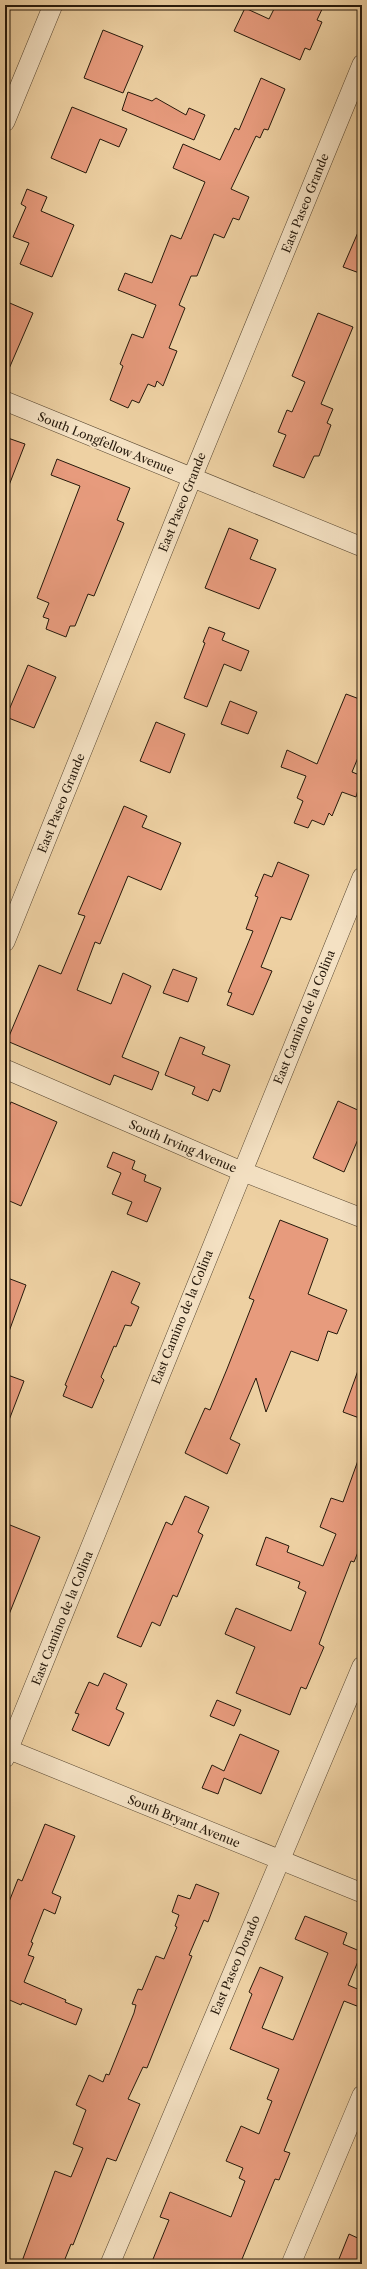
<svg xmlns="http://www.w3.org/2000/svg" width="367" height="2269" font-family="'Libre Caslon Text',serif">
  <style>
    .building { fill: #e79b7d; stroke: #26190b }
    .lines { fill: none; stroke-linecap: round; stroke-linejoin: round }
    .street-casing { stroke: #584731; stroke-width: 20 }
    .street { stroke: #f4e1c3; stroke-width: 19 }
    .labels { text-anchor: middle; dominant-baseline: central; stroke-width: 4; stroke-linejoin: round; paint-order: stroke }
    .street-label { font-size: 12px; fill: #26190b; stroke: #f4e1c3 }
  </style>
  <rect width="100%" height="100%" fill="#eed1a3"/>
  <filter id="stains"><feTurbulence type="fractalNoise" baseFrequency=".005" numOctaves="4"/><feColorMatrix values="0 0 0 0 .2 0 0 0 0 .09 0 0 0 0 .02 0 0 0 .5 -.17"/></filter>
  <radialGradient id="worn" r=".72"><stop offset=".6" stop-color="#630" stop-opacity="0"/><stop offset="1" stop-color="#630" stop-opacity=".3"/></radialGradient>
  <path class="building" d="M276,5H324L317,20L322,22L310,50L305,48L300,60L234,31L245,8L269,19Z
    M103,30L143,46L123,93L84,78Z
    M261,78L285,89L268,130L264,129L260,138L256,136L231,189L249,197L239,220L233,218L224,238L214,234L197,276H191L179,305L185,308L169,348L177,351L163,386L157,381L155,387L148,384L139,403L132,400L128,408L110,400L123,366L120,364L132,334L143,338L156,305L118,290L125,273L152,283L171,235L181,239L205,182L173,168L183,144L220,160L235,128L239,130Z
    M128,92L152,101L156,98L186,115L189,108L205,115L194,140L122,110Z
    M72,107L127,129L119,147L100,139L86,173L51,158Z
    M27,189L47,197L41,211L74,225L52,277L20,264L29,243L13,237L26,207L21,204Z
    M362,223V274L343,267Z
    M5,301L33,313L5,378Z
    M318,313L353,327L321,404L333,409L327,423L331,425L319,456H314L304,478L273,466L286,435L278,432L287,410L292,412L305,382L292,376Z
    M5,437L25,444L6,493L5,492Z
    M57,459L130,488L117,520L124,523L94,596L88,594L75,626H70L66,637L46,629L49,619L43,617L49,603L37,598L80,486L51,475Z
    M229,528L258,540L250,559L276,569L259,609L205,588Z
    M209,627L225,633L222,640L249,651L241,671L224,664L207,707L184,698L205,643L203,642Z
    M28,665L56,677L34,728L6,717Z
    M346,694L362,700V748L352,772L362,776L356,797L342,792L332,816L329,813L324,825L312,820L308,828L294,823L303,801L297,798L306,776L281,767L287,750L317,764Z
    M230,701L257,712L248,734L221,724Z
    M156,722L185,734L170,773L140,761Z
    M124,806L147,816L142,827L181,843L161,890L128,876L100,944L95,942L77,990L111,1004L123,973L151,986L122,1057L159,1072L152,1090L114,1075L110,1085L7,1041L39,965L61,974L85,916L78,914Z
    M278,862L309,875L291,920L281,917L261,967L272,971L253,1015L227,1005L232,993L228,992L253,931L246,929L258,897L255,896L264,874L272,877Z
    M173,969L197,978L188,1002L163,993Z
    M180,1037L205,1047L202,1054L230,1065L220,1092L213,1089L208,1101L192,1094L195,1087L165,1075Z
    M338,1101L362,1112V1130L344,1172L313,1158Z
    M11,1102L57,1122L21,1206L5,1199V1116Z
    M113,1152L135,1161L132,1169L146,1175L144,1181L161,1188L147,1222L127,1214L132,1202L112,1194L121,1173L107,1167Z
    M280,1220L328,1239L308,1294L347,1310L337,1334L328,1331L318,1361L291,1351L266,1412L256,1378L230,1439L240,1444L227,1474L185,1453L205,1408L210,1410L227,1369L254,1300L249,1298Z
    M112,1271L140,1283L131,1303L139,1307L131,1326L125,1325L116,1347L114,1346L101,1377L104,1380L92,1408L63,1396L67,1386L65,1385Z
    M5,1277L26,1285L7,1337H5Z
    M360,1365H362V1419L343,1412Z
    M5,1374L24,1381L6,1428H5Z
    M360,1455H362V1542L354,1562L351,1561L319,1644L324,1647L306,1689L301,1687L290,1715L236,1693L255,1647L225,1634L236,1608L291,1631L306,1592L298,1588L300,1582L256,1565L266,1537L289,1546L287,1552L323,1566L336,1534L320,1527L331,1498L343,1502Z
    M185,1496L209,1507L198,1532L203,1535L177,1597L173,1595L160,1626L152,1622L141,1647L117,1637L166,1522L172,1525Z
    M5,1523L40,1537L6,1622H5Z
    M104,1673L127,1684L116,1709L124,1713L109,1746L72,1730L79,1714L75,1713L89,1682L98,1686Z
    M217,1700L241,1710L234,1726L210,1716Z
    M240,1734L279,1751L261,1794L224,1778L218,1794L202,1788L212,1765L224,1771Z
    M45,1824L75,1836L52,1893L61,1897L55,1914L44,1909L31,1942L33,1943L28,1955L34,1957L24,1982L66,2000L65,2002L82,2009L76,2025L22,2003L21,2005L5,1998V1912L18,1879L22,1881Z
    M196,1884L219,1893L208,1922L204,1920L189,1955L192,1956L147,2068L143,2067L128,2099L140,2104L116,2161L107,2158L73,2245L71,2244L63,2264H21L55,2171L71,2177L83,2148L73,2144L86,2110L76,2105L89,2075L103,2082L106,2074L109,2075L134,2013L136,2005L132,2004L138,1989L142,1990L156,1956L164,1959L177,1927L175,1926L179,1915L172,1912L178,1895L190,1899Z
    M305,1916L347,1933L343,1944L362,1952L348,1985L362,1991V2008L344,2001L284,2151L290,2153L279,2180L275,2179L240,2264H151L169,2220L160,2217L170,2192L231,2217L245,2181L239,2178L243,2168L226,2161L241,2126L259,2134L272,2101L267,2099L279,2069L230,2049L252,1994L249,1992L260,1967L283,1977L262,2028L293,2040L328,1953L295,1939Z
    M349,2234L362,2240V2264H337Z"/>
  <g class="lines">
    <defs>
      <path id="street" d="M5,122L53,5
        M5,401L362,547
        M5,942L192,478L362,64
        M5,1069L241,1171L362,1218
        M5,1748L362,1893
        M5,1758L362,877
        M110,2264L362,1666
        M291,2264L362,2095"/>
    </defs>
    <use href="#street" class="street-casing"/>
    <use href="#street" class="street"/>
  </g>
  <g class="labels">
    <g class="street-label">
      <text transform="translate(305 203) rotate(-68)">East Paseo Grande</text>
      <text transform="translate(106 443) rotate(22)">South Longfellow Avenue</text>
      <text transform="translate(182 502) rotate(-68)">East Paseo Grande</text>
      <text transform="translate(61 803) rotate(-68)">East Paseo Grande</text>
      <text transform="translate(304 1017) rotate(-68)">East Camino de la Colina</text>
      <text transform="translate(183 1146) rotate(23)">South Irving Avenue</text>
      <text transform="translate(182 1317) rotate(-68)">East Camino de la Colina</text>
      <text transform="translate(62 1618) rotate(-68)">East Camino de la Colina</text>
      <text transform="translate(184 1821) rotate(22)">South Bryant Avenue</text>
      <text transform="translate(235 1965) rotate(-67)">East Paseo Dorado</text>
    </g>
  </g>
  <rect width="367" height="2269" fill="none" stroke="#eed1a3" stroke-width="20"/>
  <rect x="6" y="6" width="355" height="2257" fill="none" stroke="#26190b" stroke-width="2"/>
  <rect x="10" y="10" width="347" height="2249" fill="none" stroke="#26190b"/>
  <rect width="100%" height="100%" filter="url(#stains)"/>
  <rect width="100%" height="100%" fill="url(#worn)"/>
</svg>
